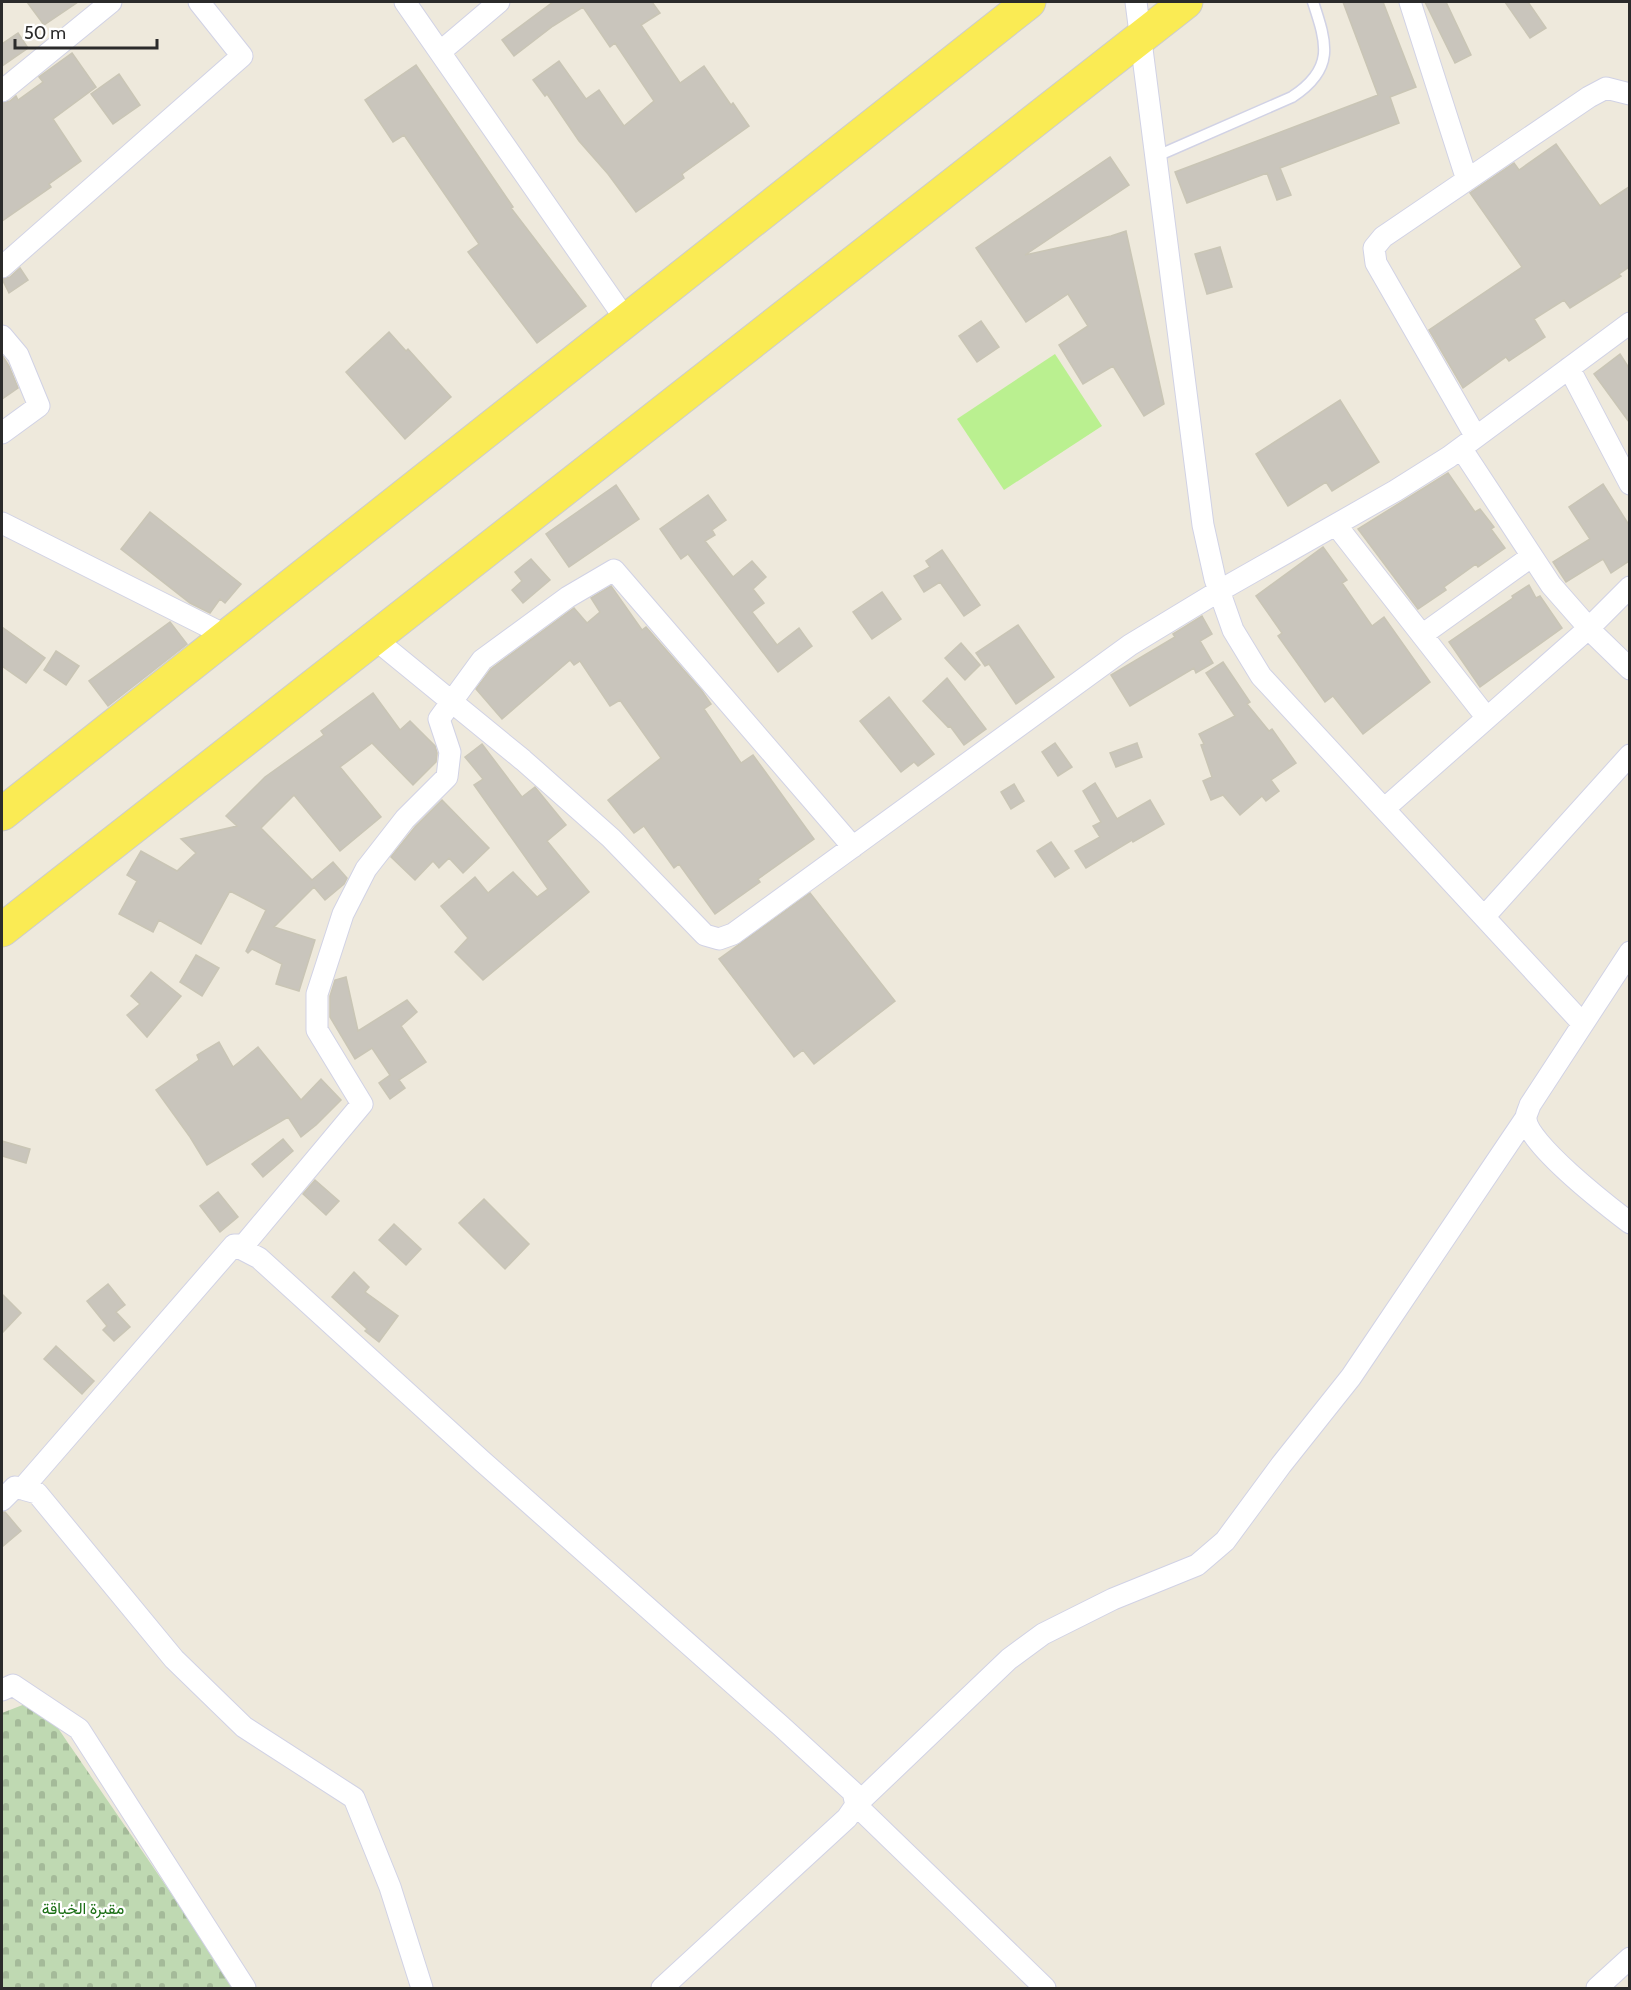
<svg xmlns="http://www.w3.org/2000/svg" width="1631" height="1990" font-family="Cabin,Vazirmatn,sans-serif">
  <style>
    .cemetery { fill: url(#cemetery-stones) }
    .pitch { fill: #baf090 }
    .building { fill: #c9c5bc; stroke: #c9c5b5; stroke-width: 1.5 }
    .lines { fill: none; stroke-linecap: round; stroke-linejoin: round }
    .service-casing { stroke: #d1d2e5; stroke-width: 13 }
    .minor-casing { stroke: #d1d2e5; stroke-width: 23 }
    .primary-casing { stroke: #ccc; stroke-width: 35 }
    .service { stroke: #fff; stroke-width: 10 }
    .minor { stroke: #fff; stroke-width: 21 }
    .primary { stroke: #faeb54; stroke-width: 33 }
    .labels { text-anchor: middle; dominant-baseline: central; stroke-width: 4.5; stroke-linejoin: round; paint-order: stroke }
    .park-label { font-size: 16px; fill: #1b6e15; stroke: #fff }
  </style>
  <defs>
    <pattern id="cemetery-stones" width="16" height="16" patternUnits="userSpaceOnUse" patternTransform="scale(1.5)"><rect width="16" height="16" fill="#bfd9b2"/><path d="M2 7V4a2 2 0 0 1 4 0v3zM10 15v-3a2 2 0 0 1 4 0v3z" fill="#a4ba99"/></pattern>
  </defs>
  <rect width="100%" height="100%" fill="#eee9dc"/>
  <path class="cemetery" d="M38,1699L236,1988H2V1713Z"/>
  <path class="pitch" d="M1055,354L1102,426L1004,490L957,419Z"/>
  <path class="building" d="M27,2H78L44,25Z
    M553,2H652L660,13L641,25L680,83L704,66L731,105L733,103L749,126L682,174L684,178L636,212L608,174L579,141L547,94L545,96L533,80L559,61L586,99L599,90L624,126L654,101L615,43L610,47L583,7L553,26L514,56L502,40Z
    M1343,2H1383L1416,87L1390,97L1399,123L1280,168L1291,195L1277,200L1267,173L1187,203L1175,172L1378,95Z
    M1425,2H1446L1471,55L1455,63Z
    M1505,2H1528L1546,28L1530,38Z
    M18,33L28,48L2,66V44Z
    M72,53L96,87L53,119L81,161L49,184L51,187L2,221V103L10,101L16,96L18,100L43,82L39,77Z
    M416,65L513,207L511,208L586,306L537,343L468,252L479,244L404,135L393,142L365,100Z
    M119,74L140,105L113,124L91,94Z
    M1556,144L1600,206L1629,187V267L1619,274L1621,276L1570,308L1564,300L1534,319L1545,337L1509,361L1506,357L1463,388L1429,330L1522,267L1470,193L1514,163L1519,170Z
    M1110,157L1129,185L1025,255L1111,236L1126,231L1164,404L1144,416L1113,366L1083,384L1059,345L1088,326L1068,294L1026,322L976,248Z
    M1220,247L1232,287L1207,294L1195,254Z
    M20,268L28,280L9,293L2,279L10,277Z
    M981,321L999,347L977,362L959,336Z
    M389,332L406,351L408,349L451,397L405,439L346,372Z
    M1620,354L1629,368V422L1594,374Z
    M2,355L9,366L18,388L2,399Z
    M1340,400L1379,462L1332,491L1326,482L1288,506L1256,454Z
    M1448,473L1475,512L1480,509L1494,527L1491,529L1505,548L1478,567L1476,564L1444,587L1446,590L1418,609L1358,529Z
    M1603,484L1629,525V561L1611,573L1603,559L1566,582L1553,562L1590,539L1569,507Z
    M616,485L639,519L569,567L546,534Z
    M708,495L726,520L712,530L715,535L705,541L733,577L752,561L766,577L753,589L764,603L752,612L777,645L799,628L812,646L778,672L688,554L681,559L660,529Z
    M150,512L241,584L225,603L220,599L210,613L190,603L121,549Z
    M1323,547L1347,580L1342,583L1372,626L1384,617L1430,682L1363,734L1333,696L1325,702L1278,636L1282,633L1256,596Z
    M942,550L980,605L964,616L940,582L924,592L914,576L930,567L926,561Z
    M531,559L550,580L523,603L512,590L522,581L515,572Z
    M1529,585L1536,598L1540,596L1562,628L1480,687L1449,642L1513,598L1512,596Z
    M611,586L642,630L646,627L702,691L711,704L704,709L741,763L753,755L814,839L758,879L760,882L715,914L679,864L674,868L644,826L634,833L608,800L661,758L620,700L610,706L580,661L574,665L570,660L502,719L476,689L491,669L574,608L587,623L600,612L591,598Z
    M882,592L901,619L872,639L853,612Z
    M1202,616L1212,634L1200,641L1213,663L1196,673L1194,668L1130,706L1111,675L1175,637L1173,634Z
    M170,622L187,644L108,706L89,681Z
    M1018,625L1054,677L1016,704L989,664L985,666L976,653Z
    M2,627L45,658L26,683L2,666Z
    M961,643L980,665L965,680L945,658Z
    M56,651L79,666L66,685L44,670Z
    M1223,662L1250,702L1247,704L1269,731L1272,729L1296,763L1271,780L1279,791L1266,801L1262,796L1240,815L1223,795L1211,800L1203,781L1212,777L1201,745L1204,744L1199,734L1235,716L1206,673Z
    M947,678L986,729L964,745L950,726L948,727L923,701Z
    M373,693L400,730L410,721L435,746L437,753L436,762L413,785L372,743L340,767L381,817L340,851L294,795L261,828L312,880L333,862L347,878L344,884L325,900L314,887L274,927L315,940L299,991L276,984L282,964L252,949L248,953L246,951L266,910L230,891L201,944L159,920L153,932L119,914L137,881L127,875L141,851L177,871L196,853L181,839L237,826L226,816L265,777L324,735L321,731Z
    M889,697L934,754L918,766L914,762L901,772L860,721Z
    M1055,743L1072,767L1058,776L1042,752Z
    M1137,743L1142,757L1116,767L1110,753Z
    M482,744L522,797L535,787L566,825L547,841L589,892L483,980L455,952L468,938L441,906L475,877L488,893L513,872L537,897L548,889L474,785L483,779L465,757Z
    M1095,783L1117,819L1150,800L1164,824L1133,842L1132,840L1086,868L1075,851L1100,837L1093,826L1101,822L1083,791Z
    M1014,784L1024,801L1011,809L1001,792Z
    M442,800L489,848L463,873L449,858L439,868L433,861L415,880L391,857L415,827Z
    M1051,842L1069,868L1055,877L1037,851Z
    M810,893L895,1001L814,1064L803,1050L794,1057L719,959Z
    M196,955L219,968L202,996L180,982Z
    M151,972L181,996L147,1037L127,1015L140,1004L131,996Z
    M346,977L358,1031L407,1000L417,1012L401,1026L426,1062L399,1080L405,1088L390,1099L379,1083L390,1075L372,1048L355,1059L330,1017V996L335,980Z
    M219,1042L233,1067L258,1047L301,1100L321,1079L341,1100L316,1125L301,1137L288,1117L207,1165L190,1137L156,1090L199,1060L197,1055Z
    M283,1139L293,1151L263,1177L252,1164Z
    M2,1141L30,1149L26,1163L2,1156Z
    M315,1180L339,1201L326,1215L303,1194Z
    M218,1192L238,1217L220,1232L200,1206Z
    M484,1199L529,1244L505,1269L459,1223Z
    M394,1224L421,1249L406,1265L379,1240Z
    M354,1272L369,1287L365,1292L398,1316L379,1342L365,1331L367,1329L332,1297Z
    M108,1284L125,1305L116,1312L130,1327L114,1341L103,1330L107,1326L87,1301Z
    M2,1294L21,1313L2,1333Z
    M56,1346L94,1381L82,1394L44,1359Z
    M2,1512H5L21,1531L2,1547Z"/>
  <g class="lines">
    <defs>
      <path id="service" d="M1157,156L1292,97C1335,69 1327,44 1313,2"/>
      <path id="minor" d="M405,2L626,320
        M1136,2L1203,525L1215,579L1233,630L1261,676L1583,1024
        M1410,2L1467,180
        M440,52L499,2
        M2,91L111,2
        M2,267L242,56L199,2
        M2,336L18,355L39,406L2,433
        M1569,368L1630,484
        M1476,437L1376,263L1374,248L1383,237L1589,97L1606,88L1630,94
        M1461,448L1551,585L1595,635L1630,669
        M2,523L227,636
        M1336,525L1487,718
        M1422,635L1532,556
        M375,639L523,760L611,838L705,935L719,939L733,934L1130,645L1219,591L1395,491L1449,457L1630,323
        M1384,809L1589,628L1630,587
        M1484,917L1630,755
        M1630,952L1530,1105C1529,1109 1526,1114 1526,1118C1525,1142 1609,1207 1630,1223
        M234,1245H244L362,1104L317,1030V994L343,914L366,869L405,819L447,777L450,752L439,719L482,660L568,597L614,570L853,847
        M22,1489L234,1245L259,1258L482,1461L781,1726L853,1792L856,1805L847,1818L662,1988
        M2,1500L15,1487L37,1493L174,1659L244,1727L354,1798L390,1887L422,1988
        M2,1690L13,1685L79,1729L245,1988
        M1045,1988L856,1805L1009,1659L1043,1634L1113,1599L1197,1565L1225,1541L1281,1465L1351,1377L1525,1119
        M1597,1988L1630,1958"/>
      <path id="primary" d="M2,814L1029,2
        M2,930L1186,2"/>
    </defs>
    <use href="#service" class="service-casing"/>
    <use href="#minor" class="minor-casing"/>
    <use href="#primary" class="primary-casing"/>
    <use href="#service" class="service"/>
    <use href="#minor" class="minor"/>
    <use href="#primary" class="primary"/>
  </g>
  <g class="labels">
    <g class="park-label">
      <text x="83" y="1908">مقبرة الخباقة</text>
    </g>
  </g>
  <rect width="1631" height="1990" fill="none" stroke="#2b2b2b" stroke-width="6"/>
  <path d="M15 39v9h142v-9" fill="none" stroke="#2b2b2b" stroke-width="3"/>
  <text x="24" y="39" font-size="18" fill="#2b2b2b" stroke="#ffffff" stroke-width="4.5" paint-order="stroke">50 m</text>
</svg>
